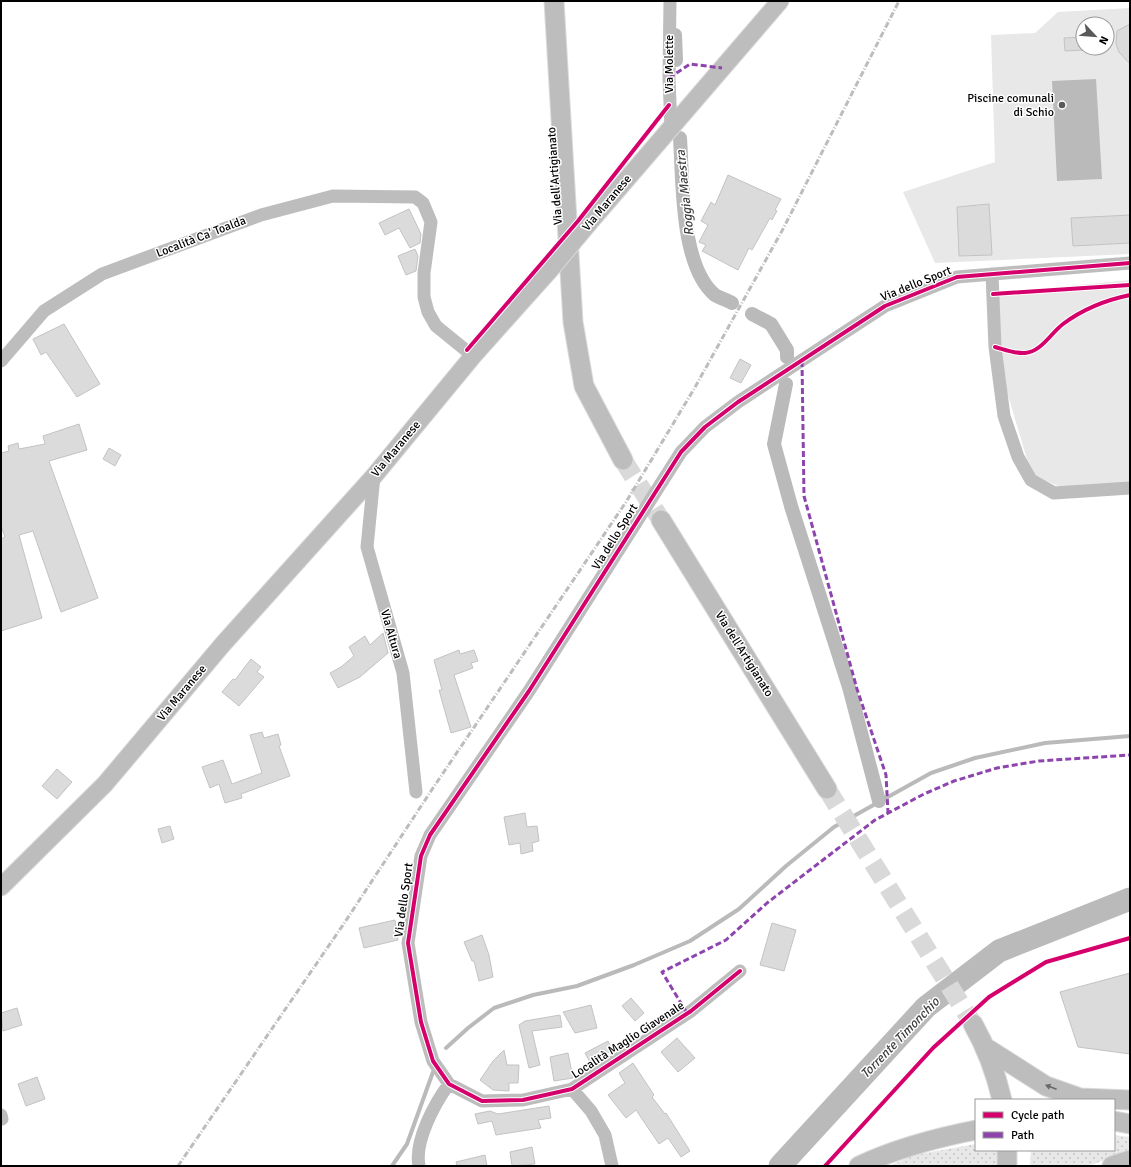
<svg xmlns="http://www.w3.org/2000/svg" width="1131" height="1167" font-family="Signika,sans-serif">
  <style>
    .park { fill: #e8e8e8; fill-rule: evenodd }
    .garden { fill: url(#garden-dots) }
    .water { fill: #bababa }
    .lines { fill: none; stroke-linecap: round; stroke-linejoin: round }
    .stream { stroke: #bababa; stroke-width: 4 }
    .canal { stroke: #bababa; stroke-width: 14 }
    .river { stroke: #bababa; stroke-width: 23 }
    .building { fill: #dbdbdb; stroke: #c3c3c3 }
    .highway-tunnel { stroke: #d9d9d9; stroke-width: 19; stroke-dasharray: 19 10; stroke-linecap: butt }
    .major-casing { stroke: #dbdbdb; stroke-width: 19 }
    .highway-casing { stroke: #dbdbdb; stroke-width: 21 }
    .minor { stroke: #bdbdbd; stroke-width: 13 }
    .major { stroke: #bdbdbd; stroke-width: 17 }
    .highway { stroke: #bdbdbd; stroke-width: 19 }
    .rail { stroke: #bdbdbd; stroke-width: 3; stroke-dasharray: 6 2 1 2; stroke-linecap: butt }
    .major-bridge-casing { stroke: #dbdbdb; stroke-width: 19; stroke-linecap: butt }
    .major-bridge { stroke: #bdbdbd; stroke-width: 17 }
    .quiet { stroke: #8e44ad; stroke-width: 3; stroke-dasharray: 6 3; stroke-linecap: butt }
    .cycleway-casing { stroke: #fff; stroke-width: 6 }
    .cycleway { stroke: #d6006c; stroke-width: 4 }
    .oneway { fill: #686868 }
    .poi-dot { fill: #595959; stroke: #fff; stroke-width: 1.5 }
    .labels { text-anchor: middle; dominant-baseline: central; stroke-width: 3; stroke-linejoin: round; paint-order: stroke }
    .street-label { font-size: 12px; fill: #000; stroke: #fff }
    .poi-label { font-size: 12px; fill: #000; stroke: #fff; text-anchor: end }
    .water-label { font-size: 13px; font-style: italic; fill: #3d3d3d; stroke: #fff }
  </style>
  <defs>
    <pattern id="garden-dots" width="8" height="8" patternUnits="userSpaceOnUse"><rect width="8" height="8" fill="#e8e8e8"/><path d="M2 2h.1M6 6h.1" fill="none" stroke="#c5c5c5" stroke-width="1.8" stroke-linecap="round"/></pattern>
  </defs>
  <rect width="100%" height="100%" fill="#fff"/>
  <path class="park" d="M1130,8V254L935,263L903,192L995,162L991,35L1035,33L1058,12ZM1083,24H1107V48H1083Z
    M1130,280V482L1060,487L1035,476L1027,459L998,362L999,293Z"/>
  <path class="garden" d="M1114,1135L1130,1137V1150L1089,1166H1030L1031,1150H1114Z
    M976,1144V1150H998L997,1166H889L914,1155Z"/>
  <path class="water" d="M1096,79L1102,179L1057,181L1052,81Z"/>
  <g class="lines">
    <path class="stream" d="M446,1048L468,1028L494,1008L533,995L577,986L634,965L690,941L739,909L786,866L834,827L931,773L975,758L1045,743L1130,736
      M392,1166L407,1144L433,1072"/>
    <path class="canal" d="M675,35L676,60
      M680,138C683,180 680,266 715,295C720,298 727,300 732,303
      M752,314L771,324L787,350V357
      M786,384L774,444L791,506L849,687L879,801"/>
    <path class="river" d="M780,1166L926,1007L999,951L1130,899"/>
  </g>
  <path class="building" d="M1130,24V64L1119,52L1116,44L1117,31Z
    M1083,37V50L1065,51L1064,38Z
    M728,175L781,199L775,210L777,211L772,220L770,218L752,250L749,248L738,270L702,251L706,245L699,242L708,225L701,221L711,202L715,205Z
    M989,204L992,255L959,256L957,207Z
    M409,209L421,234L420,243L410,248L399,228L385,235L379,223Z
    M1130,215V243L1073,246L1071,218Z
    M415,249L418,256L416,271L406,275L398,256Z
    M64,324L100,384L77,397L46,352L41,355L33,339Z
    M740,359L751,365L741,383L730,378Z
    M79,424L87,450L49,461L98,598L61,612L33,531L19,535L42,618L1,631V539L5,537L1,526V453L9,451L8,446L18,443L19,449L45,444L43,436Z
    M109,448L121,455L115,466L103,459Z
    M383,633L388,653L360,677L338,688L330,673L341,667L354,656L349,647L365,636L370,645Z
    M459,650L460,654L474,650L478,661L471,663L473,668L454,675L471,727L451,733L439,690H442L434,660Z
    M251,659L261,667L257,672L264,677L239,706L222,692L233,679L235,680Z
    M262,732L264,738L278,734L281,745L279,746L290,776L241,794L242,798L225,803L219,784L210,788L202,767L223,760L232,784L262,773L250,735Z
    M57,769L72,782L57,799L42,786Z
    M525,813L527,827L537,826L539,841L532,843L533,851L521,854L520,843L509,845L504,817Z
    M170,826L174,839L162,843L158,829Z
    M395,920L398,940L364,948L359,928Z
    M772,923L796,930L784,971L760,965Z
    M482,935L489,955L493,977L479,981L474,961H472L464,942Z
    M1130,973V1054L1078,1047L1060,992Z
    M631,998L644,1013L635,1021L622,1006Z
    M591,1005L597,1028L575,1033L563,1012Z
    M17,1008L22,1025L3,1031L1,1013Z
    M560,1015L562,1027L532,1031L540,1065L529,1068L519,1025L525,1021Z
    M677,1038L695,1058L678,1072L661,1052Z
    M608,1041L612,1049L607,1054L608,1056L592,1066L585,1053Z
    M504,1050L507,1065H519L518,1083H509V1091L493,1090L480,1080L493,1061Z
    M568,1053L573,1078L554,1081L550,1057Z
    M633,1063L654,1095L652,1097L665,1114L666,1113L690,1151L681,1157L668,1138L659,1144L636,1110L626,1118L608,1095L625,1083L619,1073Z
    M37,1077L45,1099L26,1106L18,1084Z
    M549,1106L551,1118L538,1120L541,1128L496,1135L492,1121L478,1124L475,1114L490,1111L498,1114Z
    M532,1147L535,1164L512,1166L510,1152Z
    M485,1155L487,1166H457L456,1162Z"/>
  <g class="lines">
    <path class="highway-tunnel" d="M623,460L661,520
      M827,789L973,1024"/>
    <defs>
      <path id="major" d="M589,223L780,1
        M1,887L105,784L223,644L374,476L473,356L549,271"/>
      <path id="highway" d="M554,1L573,322L584,386L623,460
        M661,520L827,789
        M973,1024C986,1047 996,1074 1002,1100
        M988,1049L1046,1086L1080,1098L1130,1100
        M1114,1121L1130,1124
        M1007,1150V1166
        M859,1166C897,1148 935,1138 976,1130
        M1112,1166L1130,1160"/>
    </defs>
    <use href="#major" class="major-casing"/>
    <use href="#highway" class="highway-casing"/>
    <path class="minor" d="M670,1L669,78L671,128
      M992,274L995,347L1004,416L1018,457L1031,480L1054,493L1130,488
      M1,361L44,311L102,274L261,215L333,196L415,197L423,203L431,222L424,273V297L428,312L436,326L473,356
      M374,476L367,547L403,673L416,792
      M740,971L691,1011L572,1089L523,1100L482,1101L449,1084L433,1061L421,1022L408,943L421,856L430,835L529,691L681,452L705,427L738,402L885,306L957,277L1130,263
      M572,1089L591,1111L605,1135L612,1166
      M1,1115L2,1119
      M419,1166C414,1141 435,1103 449,1084"/>
    <use href="#major" class="major"/>
    <use href="#highway" class="highway"/>
    <path class="rail" d="M178,1166L345,922L431,791L626,502L694,389L783,229L899,1"/>
    <defs>
      <path id="major-bridge" d="M549,271L589,223"/>
    </defs>
    <use href="#major-bridge" class="major-bridge-casing"/>
    <use href="#major-bridge" class="major-bridge"/>
    <path class="quiet" d="M669,78L690,64L722,68
      M802,361L804,496L857,689L886,775L888,812
      M687,1013L662,972L726,940L767,903L875,820L924,794L954,781L997,768L1039,761L1130,755"/>
    <defs>
      <path id="cycleway" d="M993,294L1130,285
        M995,347C1003,349 1016,354 1025,353C1041,352 1051,333 1063,324C1083,309 1106,300 1130,295
        M467,350L578,221L669,105
        M740,971L691,1011L572,1089L523,1100L482,1101L449,1084L433,1061L421,1022L408,943L421,856L430,835L529,691L681,452L705,427L738,402L885,306L957,277L1130,263
        M825,1166L933,1048L989,997L1046,962L1130,938"/>
    </defs>
    <use href="#cycleway" class="cycleway-casing"/>
    <use href="#cycleway" class="cycleway"/>
  </g>
  <defs><path id="oneway-solid" d="M-6-.8H1V-3.2L6.5 0L1 3.2V.8H-6Z"/></defs>
  <use class="oneway" href="#oneway-solid" transform="translate(1051 1087) rotate(-159)"/>
  <circle class="poi-dot" cx="1062" cy="105" r="4"/>
  <g class="labels">
    <g class="street-label">
      <text transform="translate(669 64) rotate(-90)">Via Molette</text>
      <text transform="translate(555 176) rotate(-94)">Via dell'Artigianato</text>
      <text transform="translate(607 203) rotate(-50)">Via Maranese</text>
      <text transform="translate(201 237) rotate(-21)">Località Ca' Toalda</text>
      <text transform="translate(916 284) rotate(-22)">Via dello Sport</text>
      <text transform="translate(396 449) rotate(-50)">Via Maranese</text>
      <text transform="translate(615 537) rotate(-58)">Via dello Sport</text>
      <text transform="translate(391 634) rotate(74)">Via Altura</text>
      <text transform="translate(744 654) rotate(58)">Via dell'Artigianato</text>
      <text transform="translate(182 693) rotate(-50)">Via Maranese</text>
      <text transform="translate(404 900) rotate(-82)">Via dello Sport</text>
      <text transform="translate(628 1040) rotate(-33)">Località Maglio Giavenale</text>
    </g>
    <g class="poi-label">
      <text x="1054" y="98">Piscine comunali<tspan x="1054" dy="14">di Schio</tspan></text>
    </g>
    <g class="water-label">
      <text transform="translate(685 193) rotate(-96)">Roggia Maestra</text>
      <text transform="translate(900 1038) rotate(-46)">Torrente Timonchio</text>
    </g>
  </g>
  <rect width="1131" height="1167" fill="none" stroke="#000000" stroke-width="4"/>
  <rect x="975" y="1099" width="140" height="52" fill="#ffffff" stroke="#999999"/>
  <rect x="983" y="1112" width="20" height="6" fill="#d6006c" stroke="#999999"/>
  <text x="1011" y="1119" font-size="12" fill="#000000">Cycle path</text>
  <rect x="983" y="1132" width="20" height="6" fill="#8e44ad" stroke="#999999"/>
  <text x="1011" y="1139" font-size="12" fill="#000000">Path</text>
  <g transform="translate(1095 36) rotate(116)"><circle r="19" fill="#ffffff" stroke="#999999"/>
  <path d="M0-3L7 15L0 10L-7 15Z" fill="#595959"/>
  <text y="-6" font-size="11" font-weight="bold" text-anchor="middle" fill="#000000">N</text>
  </g>
</svg>
